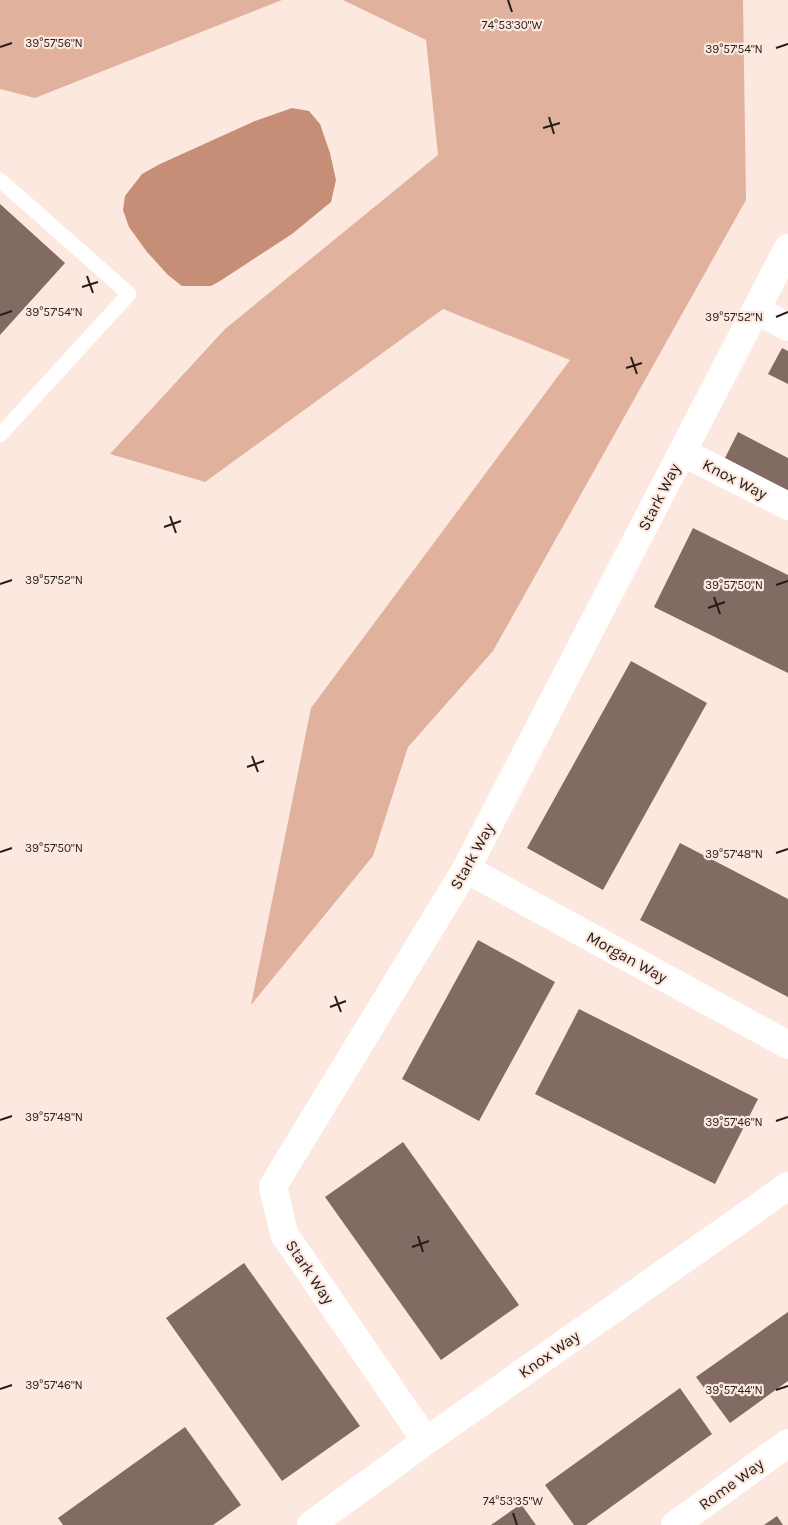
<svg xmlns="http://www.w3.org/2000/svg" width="788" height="1525" font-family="Karla,sans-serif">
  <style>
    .green { fill: #e0b19d }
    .water { fill: #c68e76 }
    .building { fill: #816b62 }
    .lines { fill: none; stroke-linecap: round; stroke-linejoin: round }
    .lane { stroke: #fff; stroke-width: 15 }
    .street { stroke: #fff; stroke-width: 28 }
    .ticks { fill: none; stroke: #251d19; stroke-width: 2 }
    .labels { text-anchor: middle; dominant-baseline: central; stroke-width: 4.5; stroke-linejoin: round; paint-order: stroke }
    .street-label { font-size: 16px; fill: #251d19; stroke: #fce8df }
    .ticks-label { font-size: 12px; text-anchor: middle; fill: #251d19; stroke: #fce8df; stroke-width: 4.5; stroke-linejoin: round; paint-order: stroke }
  </style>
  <rect width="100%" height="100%" fill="#fce8df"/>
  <path class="green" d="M0,0H282L35,98L0,89Z
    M343,0H743L746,200L493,651L408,747L373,856L251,1005L311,708L570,360L443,309L205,482L110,454L225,329L438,155L426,40Z"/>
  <path class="water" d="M292,108L309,111L320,124L330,153L336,180L331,202L292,234L220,281L211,286H182L168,275L147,252L129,227L123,210L125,196L142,174L160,164L255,121Z"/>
  <path class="building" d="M0,204L65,263L0,335Z
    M782,348L788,351V384L768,374Z
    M738,432L788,458V491L725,458Z
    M693,528L788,575V673L654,607Z
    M631,661L707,703L603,890L527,848Z
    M680,843L788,899V997L640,920Z
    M478,940L555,982L479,1121L402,1079Z
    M579,1009L758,1099L715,1184L535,1094Z
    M403,1142L519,1305L441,1360L325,1197Z
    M244,1263L360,1426L282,1481L166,1318Z
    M788,1312V1381L730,1423L696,1377Z
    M680,1388L712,1434L586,1525H574L545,1485Z
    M185,1427L241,1505L213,1525H63L58,1518Z
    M521,1504L536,1525H491Z
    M777,1516L783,1525H764Z"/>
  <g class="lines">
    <path class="lane" d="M0,180L129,294L0,435"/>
    <path class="street" d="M756,310L788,327
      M682,452L788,506
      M466,869L788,1045
      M426,1441L284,1234L273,1186L466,869L788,248
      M311,1525L426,1441L788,1186
      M675,1525L788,1443"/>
  </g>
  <path class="ticks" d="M508,0L512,12M0,47L12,43M776,48L788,44M549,117L554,134M543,128L560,123M87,276L93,293M82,287L98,282M0,315L12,311M776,317L788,312M631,357L637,374M626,368L642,363M170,516L176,533M164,527L181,521M0,584L12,580M776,585L788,581M714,597L720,614M708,608L725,602M252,756L258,772M247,767L264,761M0,852L12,848M776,853L788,849M335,996L341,1012M330,1007L346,1001M0,1120L12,1116M776,1121L788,1117M418,1236L423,1252M412,1247L429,1241M0,1389L12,1385M776,1390L788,1386M513,1513L517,1525"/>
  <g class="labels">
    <g class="street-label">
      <text transform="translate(735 479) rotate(27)">Knox Way</text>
      <text transform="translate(659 497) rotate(-63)">Stark Way</text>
      <text transform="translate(472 856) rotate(-61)">Stark Way</text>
      <text transform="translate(627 957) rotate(29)">Morgan Way</text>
      <text transform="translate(310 1272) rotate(56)">Stark Way</text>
      <text transform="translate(549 1354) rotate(-35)">Knox Way</text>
      <text transform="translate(731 1484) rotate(-36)">Rome Way</text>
    </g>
  </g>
  <g class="ticks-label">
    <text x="512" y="29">74°53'30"W</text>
    <text x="54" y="47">39°57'56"N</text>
    <text x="734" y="53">39°57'54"N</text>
    <text x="54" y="316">39°57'54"N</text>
    <text x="734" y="321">39°57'52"N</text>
    <text x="54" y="584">39°57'52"N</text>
    <text x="734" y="589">39°57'50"N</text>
    <text x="54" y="852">39°57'50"N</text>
    <text x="734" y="858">39°57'48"N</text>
    <text x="54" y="1121">39°57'48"N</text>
    <text x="734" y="1126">39°57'46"N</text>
    <text x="54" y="1389">39°57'46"N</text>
    <text x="734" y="1394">39°57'44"N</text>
    <text x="513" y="1505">74°53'35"W</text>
  </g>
</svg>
